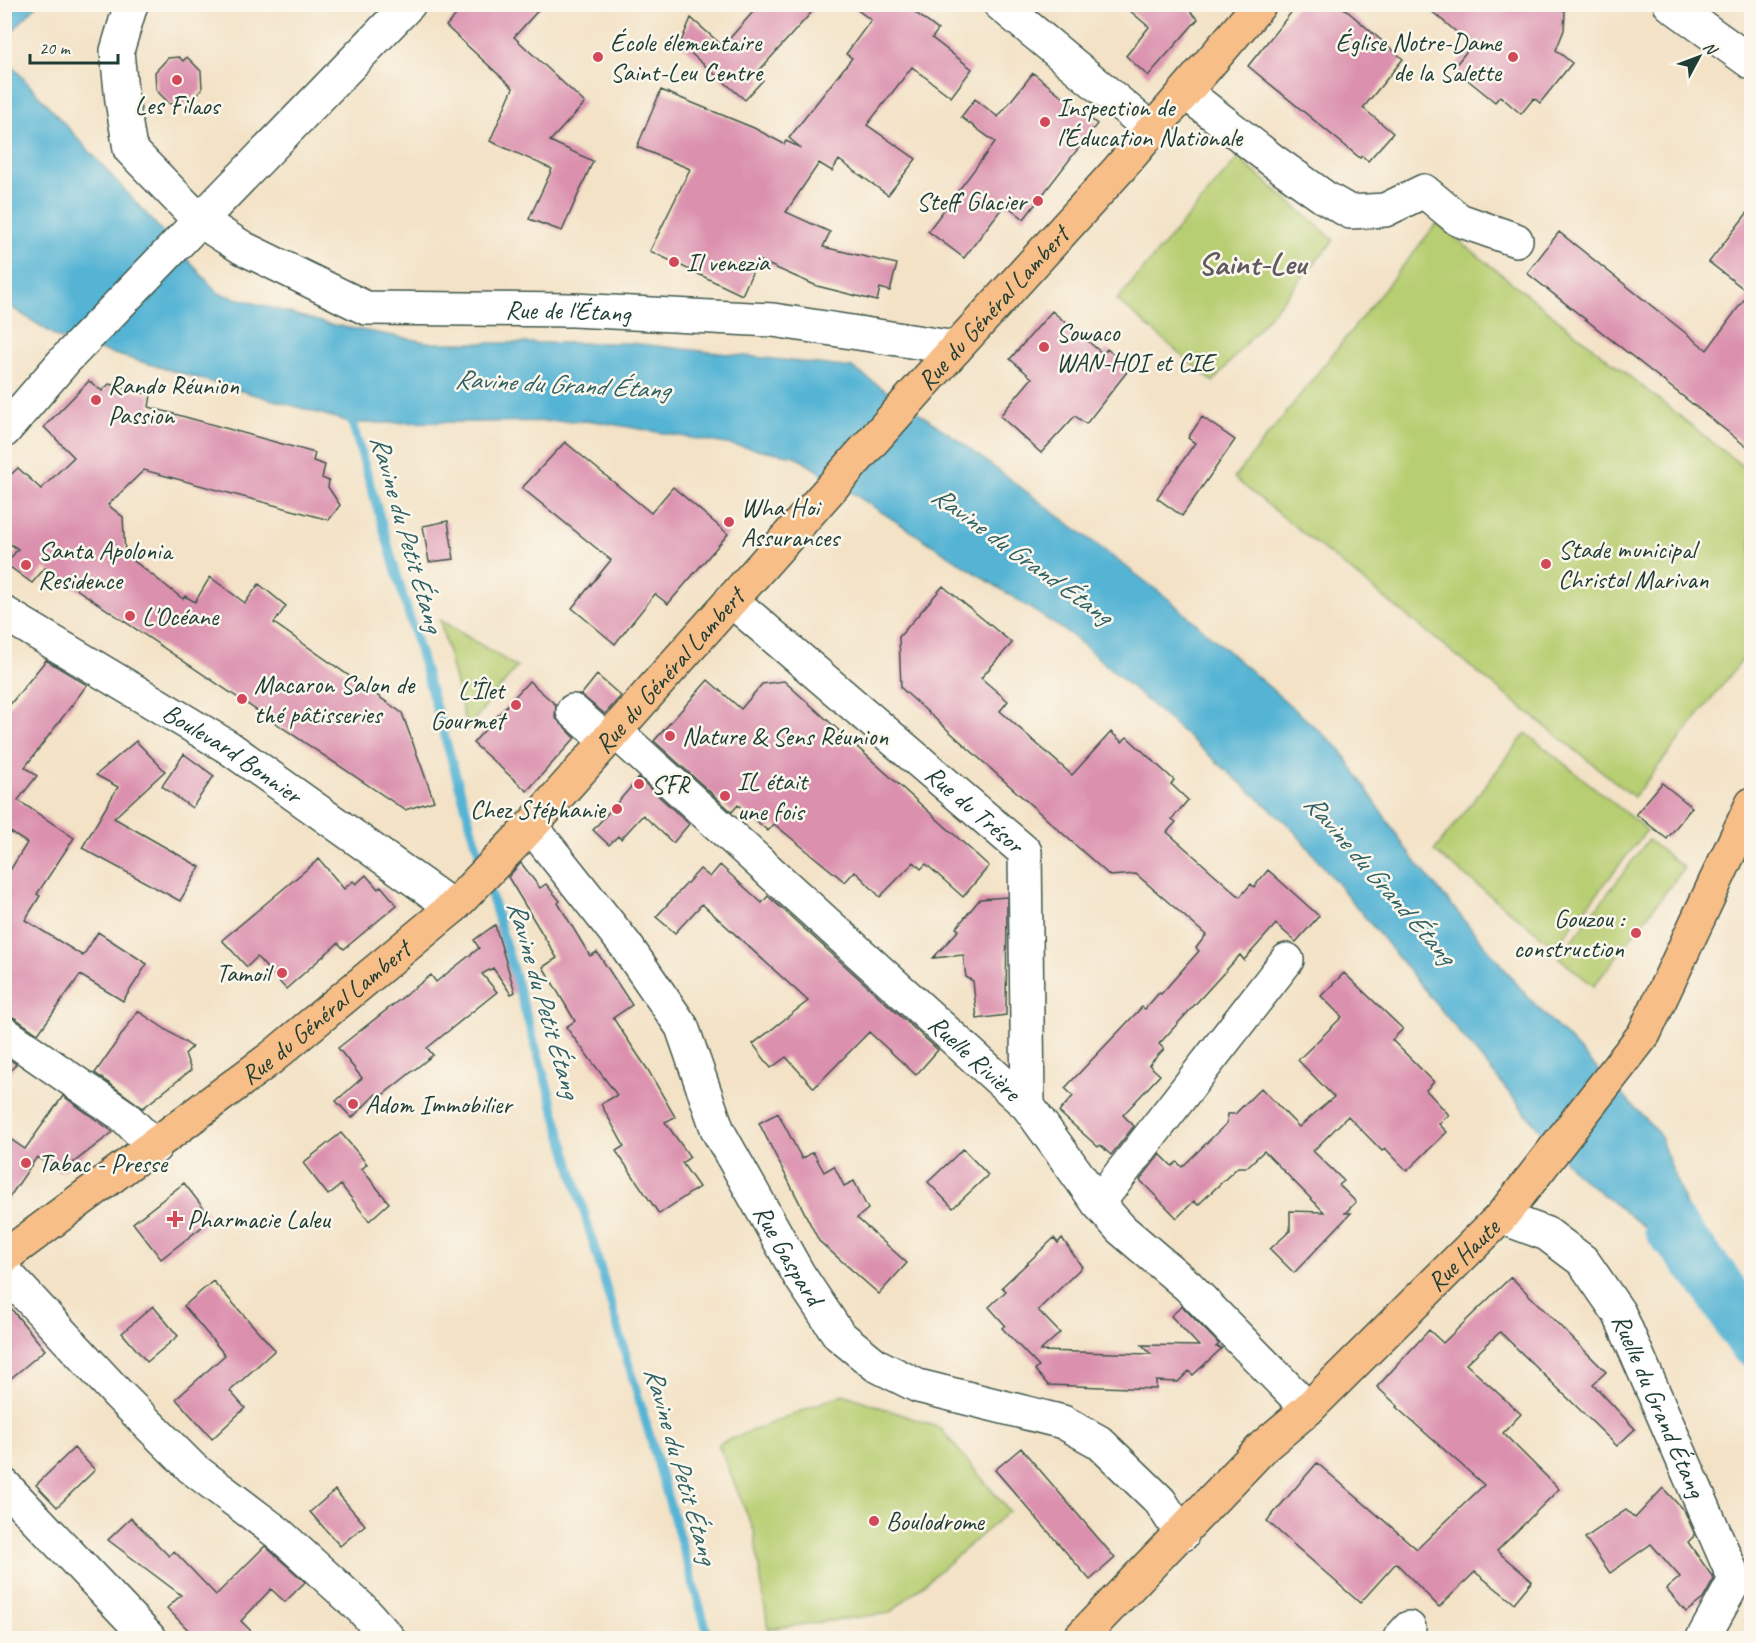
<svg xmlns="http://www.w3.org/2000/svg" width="1756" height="1643" font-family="Caveat,sans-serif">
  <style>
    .green { fill: #b8ce72; stroke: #6c8653; stroke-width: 1.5 }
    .water { fill: #55b4d4; stroke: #3a7884; stroke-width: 1.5 }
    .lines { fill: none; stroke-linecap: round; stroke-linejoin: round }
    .stream { stroke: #55b4d4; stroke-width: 9 }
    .river { stroke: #55b4d4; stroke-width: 52 }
    .building { fill: #db91ae }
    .minor-casing { stroke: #3f564a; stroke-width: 36 }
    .major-casing { stroke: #3f564a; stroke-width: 36 }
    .minor { stroke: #fff; stroke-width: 33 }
    .major { stroke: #f7be87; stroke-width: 33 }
    .poi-dot { fill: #d1495b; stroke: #fbf7ec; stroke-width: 2 }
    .labels { text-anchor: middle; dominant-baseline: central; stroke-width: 5; stroke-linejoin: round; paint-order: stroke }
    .poi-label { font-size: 26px; fill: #1f3d34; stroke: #fbf7ec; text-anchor: start }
    .street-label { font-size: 26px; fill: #1f3d34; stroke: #fbf7ec }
    .water-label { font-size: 27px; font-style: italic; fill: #2f6164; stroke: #fbf7ec }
    .district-label { font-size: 32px; font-weight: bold; fill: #615a5f; stroke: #fbf7ec }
  </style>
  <rect width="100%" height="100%" fill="#fbf7ec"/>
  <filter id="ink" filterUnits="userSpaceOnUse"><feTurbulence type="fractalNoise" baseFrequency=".0167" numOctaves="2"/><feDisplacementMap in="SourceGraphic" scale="12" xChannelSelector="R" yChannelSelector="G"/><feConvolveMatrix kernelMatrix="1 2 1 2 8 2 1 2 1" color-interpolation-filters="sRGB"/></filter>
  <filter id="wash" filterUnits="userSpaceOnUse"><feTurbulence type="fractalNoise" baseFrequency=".008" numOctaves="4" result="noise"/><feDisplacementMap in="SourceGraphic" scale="24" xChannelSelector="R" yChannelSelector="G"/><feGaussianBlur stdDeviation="1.35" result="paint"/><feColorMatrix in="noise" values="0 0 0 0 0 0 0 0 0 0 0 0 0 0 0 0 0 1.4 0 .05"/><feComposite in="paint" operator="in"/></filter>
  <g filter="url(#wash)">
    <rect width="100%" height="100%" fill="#f3e2c6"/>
    <path class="green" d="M1238,158L1334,240L1213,382L1117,300Z
      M1437,223L1751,473V649L1634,797L1234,478Z
      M440,620L517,667L467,729Z
      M1526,733L1647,830L1555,947L1434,851Z
      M1648,840L1684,868L1594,986L1559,958Z
      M843,1394L940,1428L1009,1511L890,1613L768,1629L754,1531L718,1444Z"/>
    <path class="water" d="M5,4L37,5L5,39L4,5Z
      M4,57L218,293L328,324L432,343H631L853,368L954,437L1166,597L1340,749L1410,855L1527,996L1658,1132L1715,1282L1575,1173L1291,827L1073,636L795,456L594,421L353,423L59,338L5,303Z"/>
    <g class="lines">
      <path class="stream" d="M349,412L483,867
        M487,881L709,1638"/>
      <path class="river" d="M1670,1227L1715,1282L1752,1340"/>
    </g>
    <g id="blocks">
      <path class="building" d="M466,4H544L514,37L585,103L550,141L593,161L562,231L529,219L552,169L490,141L513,88L446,26Z
        M760,4H819L756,74L763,80L745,100L680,44L691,18L723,46Z
        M849,4H904L938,30L932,38L972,69L951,97L912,67L867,125L916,159L888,195L839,160L832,171L819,163L786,212L830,232L823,247L897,264L890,291L880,288L877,301L817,286L758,260L742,295L650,251L690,169L637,147L661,90L754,128L784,144L786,141L801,148L789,138L852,58L846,54L871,20Z
        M1122,4H1182L1198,19L1148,76L1126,56L1149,27Z
        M1298,4H1339L1403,59L1363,108L1393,133L1368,161L1362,156L1360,158L1248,66Z
        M1423,4H1556L1565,12L1564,30L1556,50L1572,63L1540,103L1534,98L1521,114L1500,96L1495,102L1453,68L1472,45Z
        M179,57L183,61L187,57L201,71L202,89L188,104H170L156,90L155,72L168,58Z
        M1033,73L1097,124L1024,219L1005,204L964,258L928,231L995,142L961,117L975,99L998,117Z
        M1752,207V451L1527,273L1559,232L1707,350L1749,293L1709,262Z
        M1052,311L1103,354L1107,349L1130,368L1086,424L1075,416L1041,453L1000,416L1032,378L1010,359Z
        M89,381L102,391L109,384L151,395L149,407L315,453L313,461L325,465L322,478L329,481L328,487L340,505L329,520L144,470L108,505L123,517L125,554L183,599L185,596L195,602L210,577L245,603L259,584L286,606L274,623L402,713L434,801L405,810L45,568L32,583L6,564L18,549L4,540V481L18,468L41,489L74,457L44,427Z
        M1202,417L1235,440L1182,516L1157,498L1195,443L1188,438Z
        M565,442L651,513L673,487L728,534L668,604L655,594L615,644L572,608L611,560L522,488Z
        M448,521L454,559L429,562L423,526Z
        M943,586L1012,643L981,678L1008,701L1000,711L1072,775L1111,732L1122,742L1127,737L1174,780L1171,784L1188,800L1172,819L1176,822L1167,832L1240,897L1251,884L1254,887L1268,870L1319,916L1296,942L1276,924L1244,960L1240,955L1159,1044L1164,1049L1149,1065L1160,1075L1123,1115L1134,1126L1111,1155L1100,1145L1098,1147L1059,1112L1073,1096L1065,1088L1142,1007L1145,1009L1159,993L1161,994L1199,951L1196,948L1206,935L1136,874L1110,876L901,688L899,637Z
        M46,660L87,685L25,767L37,776L18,800L74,838L37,894L40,896L25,920L83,956L98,932L147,964L123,1001L80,975L38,1034L15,1018L4,1014V880L27,843L4,828V712Z
        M597,675L621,696L605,714L581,695Z
        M708,680L741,709L762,684L784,681L989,866L963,897L926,864L921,869L914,862L880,897L855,871L845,882L774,824L768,831L738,805L732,812L654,741Z
        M529,681L556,705L555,717L575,738L527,791L473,743Z
        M136,741L165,771L114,818L200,867L180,901L82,848L118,787L96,775Z
        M184,754L214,776L192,808L162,786Z
        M639,778L689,824L673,843L643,815L621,839L618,836L609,845L593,830Z
        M1662,783L1692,807L1667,839L1636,814Z
        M319,859L344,889L353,881L356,884L366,875L378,889L381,886L397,905L344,949L338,943L286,989L257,957L247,967L222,940Z
        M521,863L540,888L546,884L560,901L558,903L590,956L597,952L632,1005L613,1018L648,1070L675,1117L665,1122L690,1157L682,1163L699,1187L659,1214L616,1151L624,1146L601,1104L617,1095L566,1027L575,1021L543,967L557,958L508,877Z
        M720,865L762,903L768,896L938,1050L916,1075L869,1032L814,1088L786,1057L771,1068L753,1044L808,1001L702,904L675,933L656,917L700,869L710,877Z
        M1007,897L1006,1015L977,1019L973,981L966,977L963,955L933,958L959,930L956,928L980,899Z
        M495,925L515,992L511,994L493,968L482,974L497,992L427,1048L433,1055L380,1097L376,1094L352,1118L336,1101L362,1078L338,1048L431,975L436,982L479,948L474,940Z
        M1344,973L1403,1029L1392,1040L1434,1082L1426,1090L1449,1115L1439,1124L1447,1132L1407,1171L1385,1148L1382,1151L1348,1116L1313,1151L1344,1181L1339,1185L1356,1202L1345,1213H1351L1294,1273L1270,1249L1290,1231V1211L1324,1212L1264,1151L1247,1167H1238L1198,1205L1194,1201L1177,1218L1140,1180L1160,1154L1172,1166L1177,1162L1182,1167L1227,1123L1228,1114H1235L1261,1088L1299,1127L1334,1097L1298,1060L1342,1017L1321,996Z
        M138,1011L192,1047L185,1054L191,1070L143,1108L95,1073Z
        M4,1056L16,1064L4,1080Z
        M63,1096L113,1132L61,1172L37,1157L4,1205V1135L25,1149Z
        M778,1113L802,1159L813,1152L824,1172L834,1166L844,1186L854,1181L868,1209L857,1218L907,1263L879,1294L819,1241L759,1123Z
        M341,1133L367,1164L362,1169L389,1203L369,1221L341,1185L328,1195L303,1163Z
        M963,1149L988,1175L953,1208L928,1182Z
        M184,1183L212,1219L161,1259L133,1223Z
        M1054,1238L1058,1243L1062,1238L1082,1267L1038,1310L1060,1333L1040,1351L1151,1354L1142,1345L1199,1346L1171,1316L1182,1306L1219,1344L1216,1347L1222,1348L1193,1375L1189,1371L1178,1382L1156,1381V1389L1048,1385L1035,1370L1039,1367L1002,1328L1005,1325L989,1307L1006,1291L1002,1287Z
        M1511,1277L1606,1372L1593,1384L1635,1429L1617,1446L1500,1332L1466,1364L1521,1414L1503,1433L1559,1489L1497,1551L1532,1581L1514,1603L1475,1572L1439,1607L1396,1563L1360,1603L1267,1521L1317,1463L1417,1549L1484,1485L1396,1407L1398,1406L1377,1387L1429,1330L1443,1343Z
        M213,1281L275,1350L230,1391L245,1408L212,1439L176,1399L225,1355L184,1306Z
        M4,1300L45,1350L4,1384Z
        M153,1306L178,1336L147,1362L122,1333Z
        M74,1448L95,1470L57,1507L36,1485Z
        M1021,1448L1115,1558L1090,1580L995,1470Z
        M1663,1488L1685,1512L1695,1535L1688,1542L1714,1579L1703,1599L1686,1612L1666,1589L1680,1577L1651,1544L1610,1573L1585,1538L1626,1510L1635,1518Z
        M335,1490L365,1525L340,1546L310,1512Z
        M131,1518L169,1556L174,1551L216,1595L265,1546L305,1582L285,1602L271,1589L241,1621L258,1638H196L167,1608L181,1595L108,1540Z"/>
    </g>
  </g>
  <g filter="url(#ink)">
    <use href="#blocks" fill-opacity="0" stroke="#3f564a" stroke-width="1.5"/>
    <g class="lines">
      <defs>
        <g id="minor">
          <path id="s1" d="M131,4L117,51L122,101L130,149L199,220L243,248L366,308L573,310L773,320L956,348"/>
          <path d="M1000,4L1152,130"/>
          <path d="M1670,4L1752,63"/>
          <path d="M1185,92L1272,160L1324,197L1350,212L1385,210L1424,191L1459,220L1516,240"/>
          <path d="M4,431L66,359L409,4"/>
          <path id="s2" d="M731,600L1025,852L1028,1106"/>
          <path id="s3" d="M4,613L228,747L453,907"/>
          <path d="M573,711L607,741"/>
          <path id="s4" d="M615,731L1028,1106L1098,1203L1121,1229L1188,1286L1308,1409"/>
          <path id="s5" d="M531,826L627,947L682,1027L718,1131L799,1275L839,1335L876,1365L918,1386L1063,1422L1099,1442L1160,1501L1182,1535"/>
          <path d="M4,1033L124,1116L155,1147"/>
          <path d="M1098,1203L1287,960"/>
          <path id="s6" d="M1501,1217L1547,1234L1583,1261L1619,1313L1735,1580L1703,1638"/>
          <path d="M4,1271L118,1394L192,1468L278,1533L362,1609L388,1638"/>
          <path d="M4,1485L149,1638"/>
          <path d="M1400,1638L1409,1628"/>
        </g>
        <g id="major">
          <path id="s7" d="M4,1257L271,1058L453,907L531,826L925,382L1119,169L1260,4"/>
          <path id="s8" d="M1080,1638L1264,1446L1308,1409L1501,1217L1533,1177L1644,1034L1752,804"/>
        </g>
      </defs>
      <use href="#minor" class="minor-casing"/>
      <use href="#major" class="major-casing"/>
      <use href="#minor" class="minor"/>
      <use href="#major" class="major"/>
    </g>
  </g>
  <g class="poi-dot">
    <circle cx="598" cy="57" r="6"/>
    <circle cx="1513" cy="57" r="6"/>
    <circle cx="177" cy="80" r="6"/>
    <circle cx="1045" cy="122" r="6"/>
    <circle cx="1038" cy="201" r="6"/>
    <circle cx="674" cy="262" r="6"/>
    <circle cx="1044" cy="347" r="6"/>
    <circle cx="96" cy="400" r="6"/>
    <circle cx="729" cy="522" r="6"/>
    <circle cx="1546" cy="564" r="6"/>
    <circle cx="26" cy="565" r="6"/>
    <circle cx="130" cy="616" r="6"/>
    <circle cx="242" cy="699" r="6"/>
    <circle cx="516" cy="705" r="6"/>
    <circle cx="670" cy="736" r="6"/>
    <circle cx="639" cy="784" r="6"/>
    <circle cx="725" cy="796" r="6"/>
    <circle cx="617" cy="809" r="6"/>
    <circle cx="1636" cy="933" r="6"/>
    <circle cx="282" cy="973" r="6"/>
    <circle cx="353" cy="1104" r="6"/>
    <circle cx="26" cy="1163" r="6"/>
    <path d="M172 1210h6v6h6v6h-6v6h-6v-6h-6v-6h6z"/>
    <circle cx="874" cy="1521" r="6"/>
  </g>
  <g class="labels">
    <g class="poi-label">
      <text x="610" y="42">École élementaire<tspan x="610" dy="30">Saint-Leu Centre</tspan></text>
      <text x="1501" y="42" text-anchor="end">Église Notre-Dame<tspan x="1501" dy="30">de la Salette</tspan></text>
      <text x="177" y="105" text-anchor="middle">Les Filaos</text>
      <text x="1057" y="107">Inspection de<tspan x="1057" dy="30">l’Éducation Nationale</tspan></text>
      <text x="1026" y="201" text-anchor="end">Steff Glacier</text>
      <text x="686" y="262">Il venezia</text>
      <text x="1056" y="332">Sowaco<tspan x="1056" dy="30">WAN-HOI et CIE</tspan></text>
      <text x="108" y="385">Rando Réunion<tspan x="108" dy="30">Passion</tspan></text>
      <text x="741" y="507">Wha Hoi<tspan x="741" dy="30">Assurances</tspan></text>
      <text x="1558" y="549">Stade municipal<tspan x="1558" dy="30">Christol Marivan</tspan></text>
      <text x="38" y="550">Santa Apolonia<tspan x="38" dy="30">Residence</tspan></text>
      <text x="142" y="616">L'Océane</text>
      <text x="254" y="684">Macaron Salon de<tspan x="254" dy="30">thé pâtisseries</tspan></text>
      <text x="504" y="690" text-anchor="end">L’Îlet<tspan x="504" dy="30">Gourmet</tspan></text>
      <text x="682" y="736">Nature &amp; Sens Réunion</text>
      <text x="737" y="781">IL était<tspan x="737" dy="30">une fois</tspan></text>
      <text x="651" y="784">SFR</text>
      <text x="605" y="809" text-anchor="end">Chez Stéphanie</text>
      <text x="1624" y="918" text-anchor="end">Gouzou :<tspan x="1624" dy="30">construction</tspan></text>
      <text x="270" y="973" text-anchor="end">Tamoil</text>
      <text x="365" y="1104">Adom Immobilier</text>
      <text x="38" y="1163">Tabac - Presse</text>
      <text x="187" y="1219">Pharmacie Laleu</text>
      <text x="886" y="1521">Boulodrome</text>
    </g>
    <g class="street-label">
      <text stroke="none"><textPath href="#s7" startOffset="1376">Rue du Général Lambert</textPath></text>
      <text stroke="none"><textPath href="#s1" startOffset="638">Rue de l'Étang</textPath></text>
      <text stroke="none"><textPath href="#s7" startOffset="890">Rue du Général Lambert</textPath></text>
      <text stroke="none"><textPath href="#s3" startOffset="268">Boulevard Bonnier</textPath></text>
      <text stroke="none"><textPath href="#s2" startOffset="321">Rue du Trésor</textPath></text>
      <text stroke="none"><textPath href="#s7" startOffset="404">Rue du Général Lambert</textPath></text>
      <text stroke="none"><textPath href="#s4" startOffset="486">Ruelle Rivière</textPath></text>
      <text stroke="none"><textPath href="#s5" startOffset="504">Rue Gaspard</textPath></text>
      <text stroke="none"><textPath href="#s8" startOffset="542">Rue Haute</textPath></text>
      <text stroke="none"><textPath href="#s6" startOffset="258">Ruelle du Grand Étang</textPath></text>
    </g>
    <g class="water-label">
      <text transform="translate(562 384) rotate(3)">Ravine du Grand Étang</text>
      <text transform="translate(407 533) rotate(74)">Ravine du Petit Étang</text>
      <text transform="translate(1022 555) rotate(36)">Ravine du Grand Étang</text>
      <text transform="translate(1380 879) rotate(49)">Ravine du Grand Étang</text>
      <text transform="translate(544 999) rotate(74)">Ravine du Petit Étang</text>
      <text transform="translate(681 1465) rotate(74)">Ravine du Petit Étang</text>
    </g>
    <g class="district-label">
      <text x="1252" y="263">Saint-Leu</text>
    </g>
  </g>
  <rect width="1756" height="1643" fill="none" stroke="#fbf7ec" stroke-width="24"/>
  <g transform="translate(1699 57) rotate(49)" stroke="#fbf7ec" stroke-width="4.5" paint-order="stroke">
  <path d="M0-4.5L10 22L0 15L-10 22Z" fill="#1f3d34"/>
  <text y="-9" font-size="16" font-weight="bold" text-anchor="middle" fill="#1f3d34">N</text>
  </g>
  <path d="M30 54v9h88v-9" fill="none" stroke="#1f3d34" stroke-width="3"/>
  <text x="39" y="54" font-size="18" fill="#1f3d34" stroke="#fbf7ec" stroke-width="4.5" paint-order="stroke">20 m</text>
</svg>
